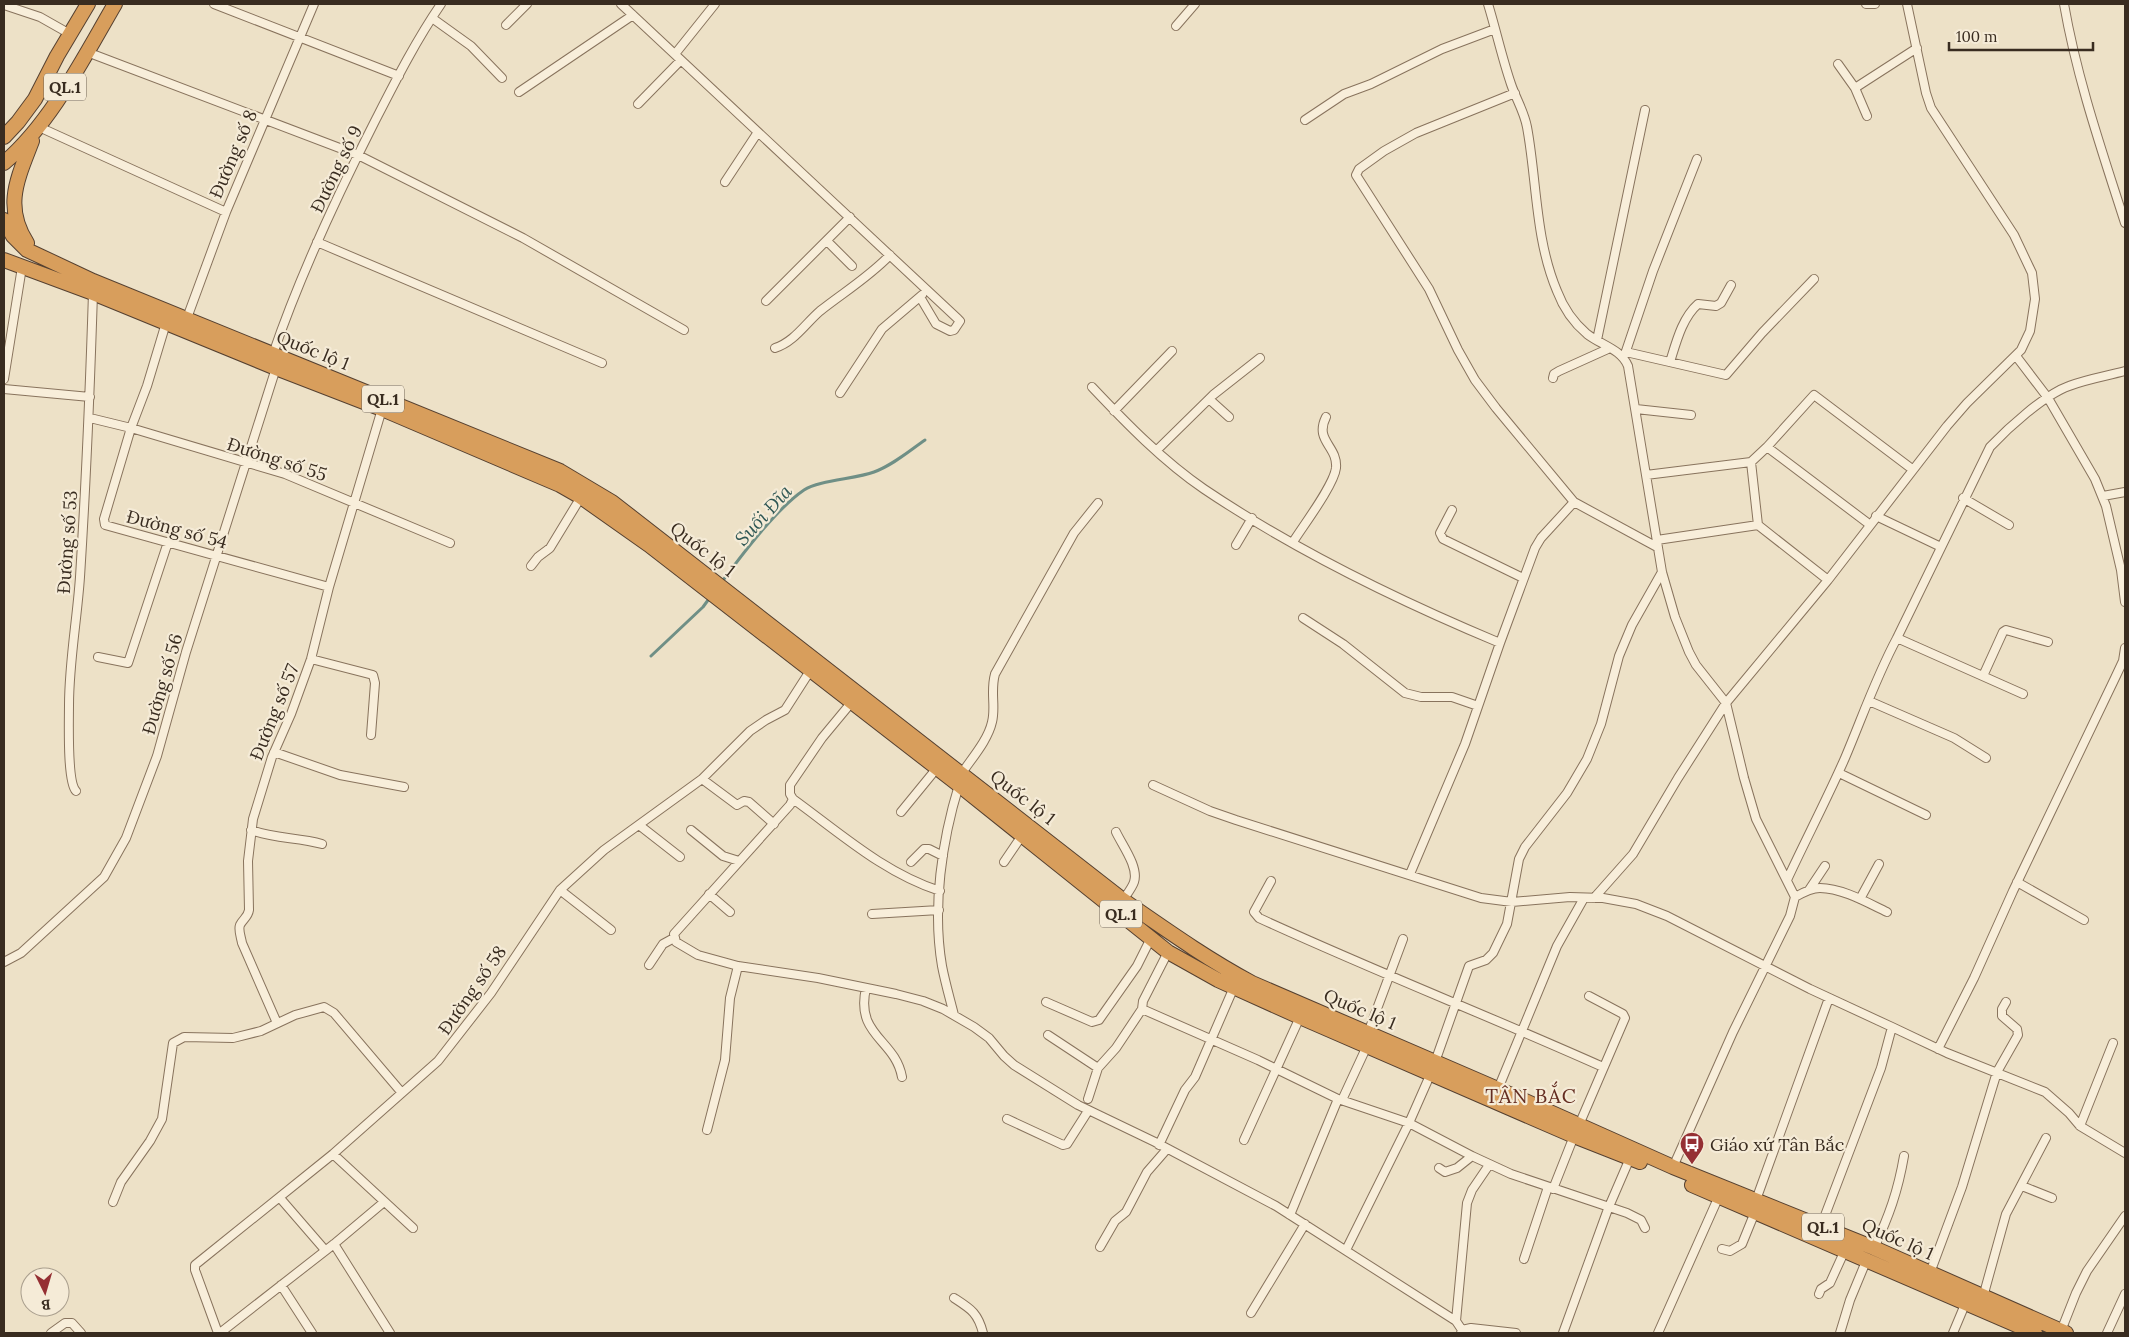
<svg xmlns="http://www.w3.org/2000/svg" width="2129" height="1337" font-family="Lora,serif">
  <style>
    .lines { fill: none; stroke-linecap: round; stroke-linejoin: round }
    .stream { stroke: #6f8f86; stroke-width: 3 }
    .street-casing { stroke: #88735d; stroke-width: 10 }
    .highway-casing { stroke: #564131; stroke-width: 16 }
    .street { stroke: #f8eeda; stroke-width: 8 }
    .highway { stroke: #d89e5c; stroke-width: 14 }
    .labels { text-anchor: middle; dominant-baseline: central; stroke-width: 4.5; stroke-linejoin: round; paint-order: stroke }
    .shield { fill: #f5ebd7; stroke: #716557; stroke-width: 1 }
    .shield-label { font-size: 16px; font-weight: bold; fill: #392c20 }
    .street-label { font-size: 18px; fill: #392c20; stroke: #f5ebd7 }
    .poi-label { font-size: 18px; fill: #392c20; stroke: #f5ebd7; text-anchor: start }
    .water-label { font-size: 19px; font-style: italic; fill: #305855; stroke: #f5ebd7 }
    .quarter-label { font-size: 20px; letter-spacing: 1px; fill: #642d21; stroke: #f5ebd7 }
  </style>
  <rect width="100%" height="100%" fill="#ede1c7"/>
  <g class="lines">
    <path class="stream" d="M721,583C741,556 776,509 804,490C819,480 856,479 874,472C893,465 909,451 925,440
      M651,656L703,607L711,596"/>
    <defs>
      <path id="street" d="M214,4L399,76
        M621,4L958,319L960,321L954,330L950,331L936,324L920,297
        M1488,4C1496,30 1502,58 1511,84C1516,99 1524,111 1527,127C1537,181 1535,239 1557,291C1563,307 1574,323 1587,334C1601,345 1621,349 1628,366L1662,572L1675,617L1689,652L1696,665L1726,703L1744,778L1756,819L1795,897L1790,916L1733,1032L1673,1167
        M1866,4H1875
        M2064,4C2077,79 2102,151 2125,223
        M4,5L40,17L70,34
        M432,18L471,46L502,78
        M506,25L527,4
        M1176,26L1195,4
        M87,52L358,155L523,238L684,330
        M675,54L715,4
        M1838,64L1855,88
        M519,92L633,15
        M638,104L681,60
        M1867,116L1855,88L1917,48
        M1305,120L1344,94L1371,84L1442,49L1495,29
        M39,127L226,212
        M725,182L758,132
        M317,242L602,363
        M828,242L852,266
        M766,301L850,217
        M187,318L226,212L314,4
        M166,323L147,386L131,428L104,519L105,525L329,587
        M1597,340L1645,110
        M775,348C794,342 805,324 820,311C844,292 869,277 890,255
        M1626,352L1726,375L1762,333L1814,279
        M273,354C300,275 336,198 374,123C395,82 415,42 441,4
        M1625,354L1653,271L1697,159
        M2016,356L2048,398L2095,479L2106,506L2121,570L2125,602
        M1670,362C1676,343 1682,318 1698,304L1716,306L1721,303L1731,285
        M1553,378L1554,374L1559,371L1610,348
        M4,379L22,267
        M1092,387C1126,423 1163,461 1204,489C1296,551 1397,600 1500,643
        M4,389L90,397
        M840,393L882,329L922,295
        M1209,399L1229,417
        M1636,409L1691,415
        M1114,411L1172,351
        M90,418L131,428L285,474L450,543
        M1767,447L1869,524
        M1157,450L1213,395L1260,358
        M1646,475L1751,462
        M2103,496L2125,492
        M1963,498L2009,525
        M1574,502L1657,547
        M1452,510L1440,533L1443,539L1523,578
        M1876,516L1941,547
        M1657,540L1758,525
        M1293,542C1303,526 1334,485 1336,468C1338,446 1314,441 1326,417
        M1236,545L1252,518
        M531,566L538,557L550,548L581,497
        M1828,580L1758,525L1751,462L1767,447L1814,395L1912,469
        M1303,618L1343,644L1405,693L1421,697H1452L1478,706
        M1897,638L1990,447C2008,428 2044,395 2069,386C2087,379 2107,376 2125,371
        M98,657L128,663L168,542
        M311,659L373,675L375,683L371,735
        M1983,676L2003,632L2006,630L2048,642
        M1869,701L1954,738L1986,758
        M851,703L822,738L790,785V794L793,799L790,805L674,934L676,942L698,955L738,966L818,978L896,994L923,1001L943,1009L974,1027L989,1038L1004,1056L1014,1065L1078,1105L1155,1142L1276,1206L1456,1321L1462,1330
        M274,752L340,775L404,787
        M962,773C972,758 988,740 992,722C996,706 990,692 995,674L1074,533L1098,503
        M1839,773L1926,815
        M702,779L737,805L744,801L749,802L774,824
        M1153,785L1210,811L1236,820L1481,898L1512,902L1570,897L1603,898L1636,904L1667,916L1810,989L1892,1027L1947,1053L2045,1092L2069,1113L2080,1126L2125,1153
        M76,791C67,782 69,721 69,705C69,663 77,620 80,577C86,483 90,388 93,293
        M793,799C840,833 884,873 940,891
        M901,812L937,768
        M639,825L680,857
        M251,830C274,839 298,837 322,844
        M691,830L723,856L739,861
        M1116,832C1122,845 1139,867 1134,882C1132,888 1127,894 1123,900
        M911,862L924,849H929L943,856
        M1004,862L1023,834
        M1410,874L1465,744L1500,643L1535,548L1541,538L1574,502L1496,408L1475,380L1458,350L1429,289L1356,175L1359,169L1384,151L1416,133L1515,93
        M1787,880C1806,839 1827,799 1845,758C1862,718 1876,677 1897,638L2023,694
        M1271,881L1254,912L1259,918C1372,970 1489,1016 1603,1067
        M2017,882L2084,920
        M560,890L611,930
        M1809,890L1825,866
        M709,894L730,912
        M1795,897C1802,893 1812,888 1820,888C1842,888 1868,903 1887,912
        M1594,898L1633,854L1678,778L1726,703L1828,580L1947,426L1967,403L2021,350L2030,331L2035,299L2032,273L2014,235L1931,108L1926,93L1907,4
        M1860,899L1879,864
        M872,914L939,910
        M1168,952L1143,1001L1142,1009L1258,1060L1338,1099L1409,1123L1472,1156L1511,1174L1627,1213L1641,1220L1645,1228
        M4,962L21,953L104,877L126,838L157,756L186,652L276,368
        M649,965L663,944L674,938
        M866,988C855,1036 895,1039 902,1077
        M1046,1002L1092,1022L1099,1020L1137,966L1151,938
        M954,1015C950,999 945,982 942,966C932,908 942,840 959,785
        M277,1023L242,943C241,937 238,930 240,925C243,919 248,917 249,910L248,861L253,819L272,757L291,714L311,659L329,587L382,409
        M1368,1033L1403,939
        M1048,1035L1098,1068L1116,1048L1142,1009
        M1938,1049L1974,978L2013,891L2115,678L2123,661L2125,648
        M1435,1062L1469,966L1486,960L1493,953L1507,924L1519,859L1525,847L1567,793L1587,759L1601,724L1619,656L1632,625L1662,572
        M1498,1089L1557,946L1584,898
        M1088,1099L1098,1068
        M1342,1100L1367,1046
        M1007,1119L1063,1145L1067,1144L1088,1111
        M1579,1125L1625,1018L1623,1014L1589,996
        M2080,1126L2113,1043
        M707,1130L725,1060L730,998L738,966
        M1244,1140L1300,1017
        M1159,1145L1185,1090L1195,1077L1234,987
        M333,1154L413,1228
        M1439,1168L1445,1172L1457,1168L1472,1156
        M2022,1186L2052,1198
        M1553,1189L1574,1136
        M280,1198L325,1250
        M1756,1200L1829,998
        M113,1202L121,1182L150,1141L162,1119L173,1043L184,1037L233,1038L261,1031L295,1015L324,1007L334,1013L402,1093
        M1290,1215L1338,1099
        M1821,1226L1881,1068L1892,1027
        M334,1244L390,1333
        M1100,1247L1115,1221L1126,1212L1147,1172L1167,1149
        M1874,1248C1889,1216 1898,1191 1904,1156
        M1722,1249L1730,1251L1742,1244L1755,1212
        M1346,1250L1409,1123L1431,1073
        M1524,1259L1548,1187
        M1930,1273L1962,1187L1997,1072L2018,1035L2017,1029L2002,1016V1009L2006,1002
        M281,1285L312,1333
        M1819,1294L1821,1289L1830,1283L1845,1250
        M1983,1297L2006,1214L2046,1138
        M954,1298C971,1309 978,1313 983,1333
        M1251,1313L1305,1224
        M1456,1321L1467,1203L1472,1190L1489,1165
        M2061,1331L2076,1293L2087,1271L2125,1216
        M51,1333L65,1323H72L81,1333
        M218,1333L195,1270V1265L333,1154L438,1061L491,993L560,890L604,850L702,779L750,731L766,720L785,710L810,671
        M220,1333L334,1244L384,1202
        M1461,1333L1462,1330L1471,1328L1516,1333
        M1563,1333L1608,1209L1630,1158
        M1658,1333L1719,1196
        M1840,1333L1850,1300L1867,1259
        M1953,1333L1966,1302
        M2107,1333L2125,1294"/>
      <path id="highway" d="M4,137L18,122L35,99L57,56L88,4
        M4,163C51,123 84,57 115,4
        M4,220L13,236L27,250L93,281L560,471L612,502L1123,900C1165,929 1207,959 1252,983L1514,1096L1673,1167L1874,1248L2066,1333
        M27,243C3,206 18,178 32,141
        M4,260L93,293L276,368L382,409L560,485L581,497L649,545L959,785L1168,952L1218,980L1300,1017L1574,1136L1640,1162
        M1692,1185L2035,1333"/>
    </defs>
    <use href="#street" class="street-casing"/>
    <use href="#highway" class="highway-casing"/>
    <use href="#street" class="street"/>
    <use href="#highway" class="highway"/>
  </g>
  <defs>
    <symbol id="bus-pin" viewBox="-11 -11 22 30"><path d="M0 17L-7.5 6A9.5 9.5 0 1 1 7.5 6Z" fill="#952f33" stroke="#f5ebd7"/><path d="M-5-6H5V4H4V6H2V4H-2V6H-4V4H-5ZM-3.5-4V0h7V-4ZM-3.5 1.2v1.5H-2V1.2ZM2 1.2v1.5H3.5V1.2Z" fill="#fff"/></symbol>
  </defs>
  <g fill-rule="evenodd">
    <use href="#bus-pin" x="1678" y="1130" width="28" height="38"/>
  </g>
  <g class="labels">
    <g class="shield">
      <rect x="44" y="73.5" width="42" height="27" rx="4"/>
      <rect x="362" y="385.5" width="42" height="27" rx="4"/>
      <rect x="1100" y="900.5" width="42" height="27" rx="4"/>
      <rect x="1802" y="1213.5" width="42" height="27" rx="4"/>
    </g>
    <g class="shield-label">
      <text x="65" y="87">QL.1</text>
      <text x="383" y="399">QL.1</text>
      <text x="1121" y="914">QL.1</text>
      <text x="1823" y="1227">QL.1</text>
    </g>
    <g class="street-label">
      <text transform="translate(233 154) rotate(-67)">Đường số 8</text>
      <text transform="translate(336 169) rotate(-64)">Đường số 9</text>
      <text transform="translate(313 350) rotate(22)">Quốc lộ 1</text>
      <text transform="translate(277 459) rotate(18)">Đường số 55</text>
      <text transform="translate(177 529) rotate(15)">Đường số 54</text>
      <text transform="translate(67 542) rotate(-86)">Đường số 53</text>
      <text transform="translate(703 549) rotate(38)">Quốc lộ 1</text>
      <text transform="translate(162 684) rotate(-74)">Đường số 56</text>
      <text transform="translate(274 712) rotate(-68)">Đường số 57</text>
      <text transform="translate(1023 797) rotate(38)">Quốc lộ 1</text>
      <text transform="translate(472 990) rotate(-55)">Đường số 58</text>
      <text transform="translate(1360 1009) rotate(23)">Quốc lộ 1</text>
      <text transform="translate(1898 1239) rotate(24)">Quốc lộ 1</text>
    </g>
    <g class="poi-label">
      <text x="1710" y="1144">Giáo xứ Tân Bắc</text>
    </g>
    <g class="water-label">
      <text transform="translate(763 515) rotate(-48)">Suối Đĩa</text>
    </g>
    <g class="quarter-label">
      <text x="1531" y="1095">TÂN BẮC</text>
    </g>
  </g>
  <rect width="2129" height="1337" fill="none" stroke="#392c20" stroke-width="10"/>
  <g transform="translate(45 1292) rotate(175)"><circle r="24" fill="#f5ebd7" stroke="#aa9f8e"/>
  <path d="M0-4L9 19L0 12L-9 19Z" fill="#952f33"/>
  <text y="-8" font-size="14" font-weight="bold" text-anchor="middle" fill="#392c20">B</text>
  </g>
  <path d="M1949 42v8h144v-8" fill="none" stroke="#392c20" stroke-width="2.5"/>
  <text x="1956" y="42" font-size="15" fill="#392c20" stroke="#f5ebd7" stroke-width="4" paint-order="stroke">100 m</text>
</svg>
